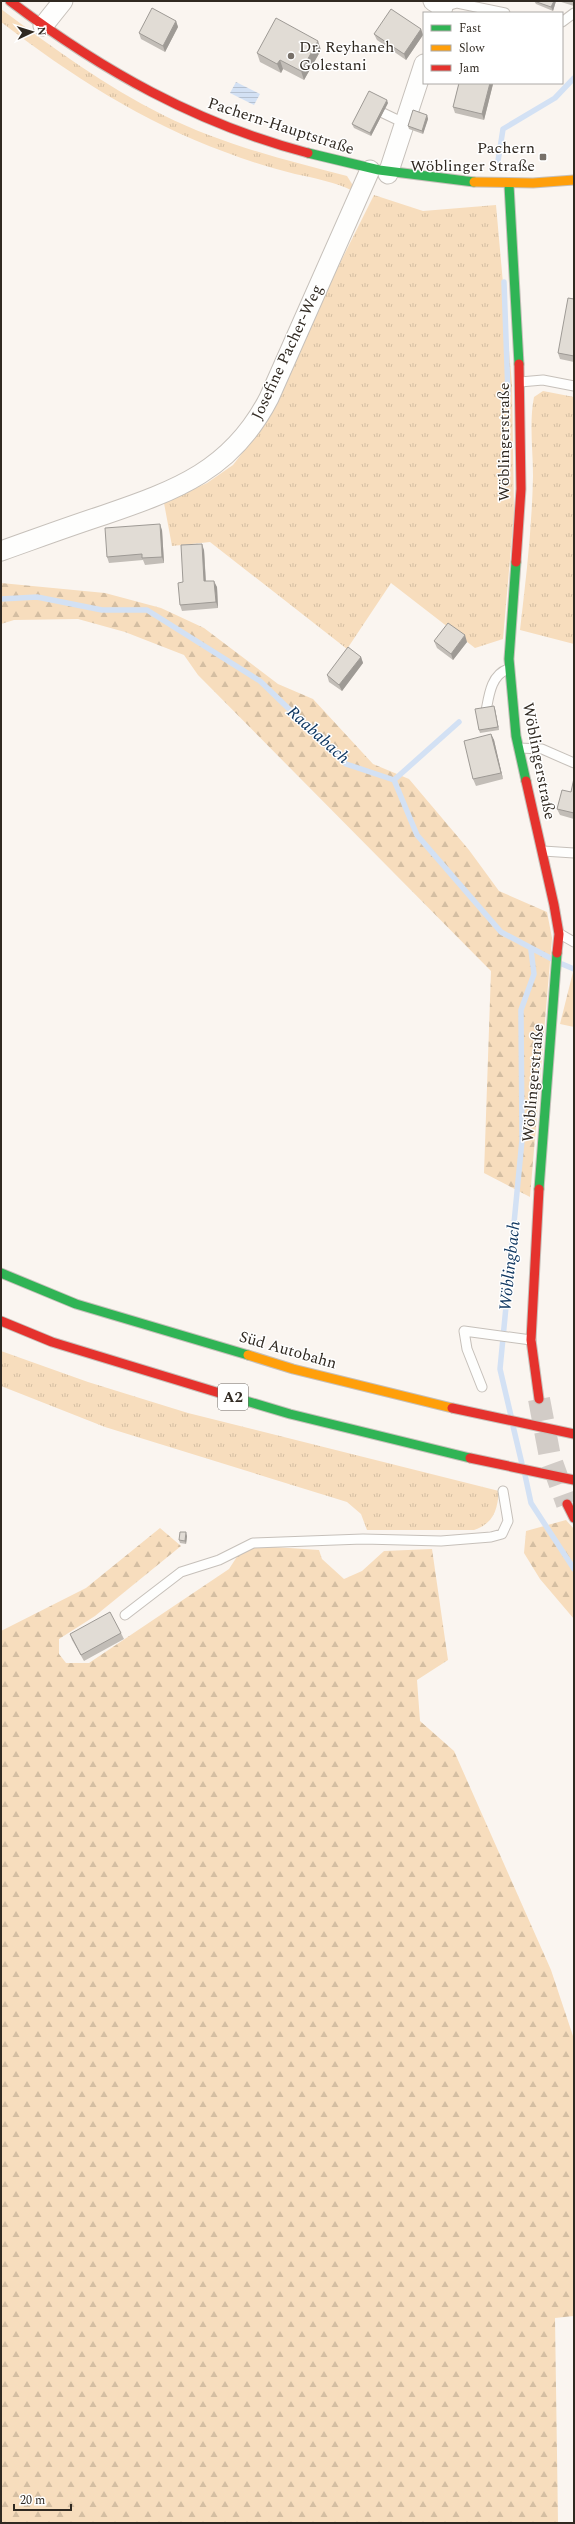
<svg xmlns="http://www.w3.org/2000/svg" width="575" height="2524" font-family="Spectral,serif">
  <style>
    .grass { fill: url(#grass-tufts) }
    .forest { fill: url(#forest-firs) }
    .water { fill: url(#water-rules) }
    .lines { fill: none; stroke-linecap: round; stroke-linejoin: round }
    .stream { stroke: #d3e1f4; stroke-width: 5.5 }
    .secondary-tunnel { stroke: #d2ccc7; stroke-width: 22; stroke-dasharray: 22 11; stroke-linecap: butt }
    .lane-casing { stroke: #c6c0ba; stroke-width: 11 }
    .street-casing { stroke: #c6c0ba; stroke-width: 21 }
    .fast-casing { stroke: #c6c0ba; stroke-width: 11 }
    .slow-casing { stroke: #c6c0ba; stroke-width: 11 }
    .jam-casing { stroke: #c6c0ba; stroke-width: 11 }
    .lane { stroke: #fefefd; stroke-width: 9 }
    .street { stroke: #fefefd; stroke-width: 19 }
    .fast { stroke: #30b455; stroke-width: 9 }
    .slow { stroke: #ff9f0a; stroke-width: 9 }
    .jam { stroke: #e5322d; stroke-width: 9 }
    .jam-bridge-casing { stroke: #c6c0ba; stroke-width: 11; stroke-linecap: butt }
    .jam-bridge { stroke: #e5322d; stroke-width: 9 }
    .wall { fill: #c2bdb7 }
    .shaded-wall { fill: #9e9a95 }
    .building { fill: #e1dcd5; stroke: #9e9a95 }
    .poi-dot { fill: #777069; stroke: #fff; stroke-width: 1.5 }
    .labels { text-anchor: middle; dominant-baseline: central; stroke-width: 3; stroke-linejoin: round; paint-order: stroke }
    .shield { fill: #fff; stroke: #6e6964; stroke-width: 1 }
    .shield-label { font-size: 15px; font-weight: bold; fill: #302921 }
    .poi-label { font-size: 16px; fill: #302921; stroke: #fff; text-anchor: start }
    .street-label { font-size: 16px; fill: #302921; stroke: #fff }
    .water-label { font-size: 17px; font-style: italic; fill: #0e3660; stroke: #fff }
  </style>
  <defs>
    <pattern id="grass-tufts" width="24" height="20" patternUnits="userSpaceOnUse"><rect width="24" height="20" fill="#f7ddbd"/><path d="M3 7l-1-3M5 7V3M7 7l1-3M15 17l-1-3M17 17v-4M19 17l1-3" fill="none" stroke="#d4bea2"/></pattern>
    <pattern id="forest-firs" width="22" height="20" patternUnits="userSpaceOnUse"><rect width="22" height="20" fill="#f7ddbd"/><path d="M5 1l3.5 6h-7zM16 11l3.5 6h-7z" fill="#d4bea2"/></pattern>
    <pattern id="water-rules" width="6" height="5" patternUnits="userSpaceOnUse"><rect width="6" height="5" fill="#d3e1f4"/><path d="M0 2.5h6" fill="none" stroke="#b5c1d1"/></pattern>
  </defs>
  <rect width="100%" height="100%" fill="#faf5f0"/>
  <path class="grass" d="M1,9C53,48 105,86 163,115C221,144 285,160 347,176L352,184L353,191C335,182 314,178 295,174C272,168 248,161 225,152C143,122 70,75 1,22Z
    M374,195L423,211L496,205L512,384L514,513L503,639L475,648L391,583L347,649L210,542L172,546L164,503L207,483L233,465L266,422L322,299Z
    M543,391L574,397V644L520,630C526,579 532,528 533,476C533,450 529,423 534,397Z
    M1,1351L88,1382L188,1413L499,1491C497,1511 494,1523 474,1530H367L361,1514L347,1502L105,1427L1,1386Z"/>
  <path class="forest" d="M1,583L105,593L161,608L204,628L278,684L313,699L373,764L409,779L469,850L499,891L547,912L552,938L530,1197L484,1173L491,971L198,675L184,655L125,632L78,619L14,620L1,624Z
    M574,968V1027L560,1024Z
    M566,1520L574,1529V1619L540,1579L524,1553L526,1531Z
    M160,1528L181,1546L95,1616L59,1639V1654L66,1663H89L229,1569L240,1552L259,1546L319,1550L322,1559L344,1579L362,1571L384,1551L432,1549L448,1660L417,1680L420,1721L454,1751L551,1970L574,2039V2316L555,2318L558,2523H1V1631L86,1588Z"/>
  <path class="water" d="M236,82L260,94L254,105L230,93Z"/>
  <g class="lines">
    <path class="stream" d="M498,161L503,129L555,98L574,78
      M504,282L508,394
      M1,599L37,597L102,610H147L260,681L346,764L394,780L417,835L501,932L552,959
      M394,780L459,722
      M562,964L574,969
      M511,1416L500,1369L522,1140L521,1010L534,974L531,950
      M513,1426L522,1464
      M525,1475L531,1503L574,1569"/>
    <path class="secondary-tunnel" d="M539,1399L550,1457L567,1504"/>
    <defs>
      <path id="lane" d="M443,7L457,3L505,13
        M562,22L574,13
        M383,113L404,123
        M520,382L543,380L574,386
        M486,711C489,695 491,675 508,669
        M519,748L542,749L574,763
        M543,851L574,853
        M560,934L574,942
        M482,1387L467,1349L464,1331L531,1340
        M125,1615L181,1572L219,1560L253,1543L363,1539L441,1541L491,1537L502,1534L508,1521L503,1491"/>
      <path id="street" d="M433,1L443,7L441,13
        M43,26L63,1
        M388,174L424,64
        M1,551C35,539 70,526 104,515C177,490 232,470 269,398L370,170"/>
      <path id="fast" d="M308,153L379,170L474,182
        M509,185L519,364
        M516,562L509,659L516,736L526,781
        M539,1189L557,953
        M1,1273L76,1304L248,1355
        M226,1395L290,1414L470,1458"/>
      <path id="slow" d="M474,182L533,183L574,180
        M248,1355L293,1369L452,1408"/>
      <path id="jam" d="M10,1C101,70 197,124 308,153
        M516,562L521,489L519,364
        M526,781L554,905L559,934L557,953
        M539,1189L531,1340L539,1399
        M1,1321L52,1342L226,1395
        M567,1504L574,1518"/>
    </defs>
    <use href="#lane" class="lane-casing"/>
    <use href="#street" class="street-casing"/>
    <use href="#fast" class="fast-casing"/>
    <use href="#slow" class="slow-casing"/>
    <use href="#jam" class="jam-casing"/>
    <use href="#lane" class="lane"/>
    <use href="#street" class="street"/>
    <use href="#fast" class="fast"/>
    <use href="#slow" class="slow"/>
    <use href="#jam" class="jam"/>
    <defs>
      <path id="jam-bridge" d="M452,1408L574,1434
        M470,1458L574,1480"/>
    </defs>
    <use href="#jam-bridge" class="jam-bridge-casing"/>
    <use href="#jam-bridge" class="jam-bridge"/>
  </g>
  <path class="wall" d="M534,1H556L553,11L536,4Z
    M558,1H574V6Z
    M176,21L178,27L165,52L141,39L139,33Z
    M421,29L423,35L406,60L377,40L374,34Z
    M321,50L304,80L283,69L281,73L260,62L257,53Z
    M459,83H493V84L484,120L455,113L453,107Z
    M388,103L371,136L354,128L352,124Z
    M427,115L428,119L423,134L409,129L408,126Z
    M574,299V362L560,359L558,353Z
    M162,530L164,563L145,565L143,560L109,563L107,557Z
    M204,550L206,581L217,587L218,608L182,611L180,605L183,582Z
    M434,641L467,642L453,660L437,648Z
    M361,657L363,663L342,691L329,682L327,675Z
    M495,709L499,730L480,733L479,730Z
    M491,734L494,740L503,779L476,786L473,779Z
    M574,778V819L560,815L557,809L571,792Z
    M187,1536L186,1544L180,1543L179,1540Z
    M121,1633L124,1639L84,1661L72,1640L70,1634Z"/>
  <path class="shaded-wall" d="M554,1H556L553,11L551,7Z
    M176,21L178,27L165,52L163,46Z
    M421,29L423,35L406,60L404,54Z
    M318,41L321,50L304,80L301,71Z
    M280,60L283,69L281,73L277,64Z
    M490,83H493V84L484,120L482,114Z
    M387,100L388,103L371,136L370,133Z
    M427,115L428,119L423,134L422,131Z
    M160,524L162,530L164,563L162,557Z
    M202,544L204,550L206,587L204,581Z
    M214,581L217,587L218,608L216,602Z
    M465,635L467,642L453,660L451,654Z
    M361,657L363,663L342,691L339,685Z
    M494,706L495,709L499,730L498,727Z
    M491,734L494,740L503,779L501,773Z
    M186,1532L187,1536L186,1544L185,1541Z"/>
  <path class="building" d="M534,1H554L551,7Z
    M152,8L176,21L163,46L139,33Z
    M391,9L421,29L404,54L374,34Z
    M276,18L318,41L301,71L280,60L277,64L257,53Z
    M459,83H490L482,114L453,107Z
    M369,91L387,100L370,133L352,124Z
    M413,110L427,115L422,131L408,126Z
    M568,298L574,299V356L558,353Z
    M160,524L162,557L142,558V554L107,557L105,528Z
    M202,544L204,581H214L216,602L180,605L178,583L183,582L181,545Z
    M448,623L465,635L451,654L434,641Z
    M348,647L361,657L339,685L327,675Z
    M494,706L498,727L479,730L475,709Z
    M491,734L501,773L473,779L464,741Z
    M574,778V813L557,809L562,790L571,792Z
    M180,1532H186L185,1541L179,1540Z
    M110,1612L121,1633L81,1655L70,1634Z"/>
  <g class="poi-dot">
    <circle cx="291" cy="56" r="4"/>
    <rect x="539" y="153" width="8" height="8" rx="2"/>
  </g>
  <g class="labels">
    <rect class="shield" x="218" y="1384" width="30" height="26" rx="3"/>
    <g class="shield-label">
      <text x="233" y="1397">A2</text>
    </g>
    <g class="poi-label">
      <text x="299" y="47">Dr. Reyhaneh<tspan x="299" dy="18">Golestani</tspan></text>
      <text x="535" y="148" text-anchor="end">Pachern<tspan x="535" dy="18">Wöblinger Straße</tspan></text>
    </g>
    <g class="street-label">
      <text transform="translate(281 126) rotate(18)">Pachern-Hauptstraße</text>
      <text transform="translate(287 352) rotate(-65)">Josefine Pacher-Weg</text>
      <text transform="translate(504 442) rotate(-90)">Wöblingerstraße</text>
      <text transform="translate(539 761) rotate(79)">Wöblingerstraße</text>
      <text transform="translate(533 1083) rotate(-85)">Wöblingerstraße</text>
      <text transform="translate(288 1350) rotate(16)">Süd Autobahn</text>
    </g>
    <g class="water-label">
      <text transform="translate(318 735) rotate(42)">Raababach</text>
      <text transform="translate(510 1266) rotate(-84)">Wöblingbach</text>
    </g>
  </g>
  <rect width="575" height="2524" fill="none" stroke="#302921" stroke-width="4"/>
  <rect x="423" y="12" width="140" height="72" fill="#ffffff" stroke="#aca9a6"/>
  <rect x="431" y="25" width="20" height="6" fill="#30b455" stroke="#aca9a6"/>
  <text x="459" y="32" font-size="12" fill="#302921">Fast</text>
  <rect x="431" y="45" width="20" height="6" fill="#ff9f0a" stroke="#aca9a6"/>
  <text x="459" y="52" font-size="12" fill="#302921">Slow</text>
  <rect x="431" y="65" width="20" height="6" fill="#e5322d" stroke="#aca9a6"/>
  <text x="459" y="72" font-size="12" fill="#302921">Jam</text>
  <g transform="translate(32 32) rotate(86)" stroke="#ffffff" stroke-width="3" paint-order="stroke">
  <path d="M0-3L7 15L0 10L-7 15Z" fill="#302921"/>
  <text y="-6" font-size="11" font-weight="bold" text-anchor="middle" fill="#302921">N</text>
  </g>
  <path d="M14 2504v6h57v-6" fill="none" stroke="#302921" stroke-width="2"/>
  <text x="20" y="2504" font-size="12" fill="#302921" stroke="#ffffff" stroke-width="3" paint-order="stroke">20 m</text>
</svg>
